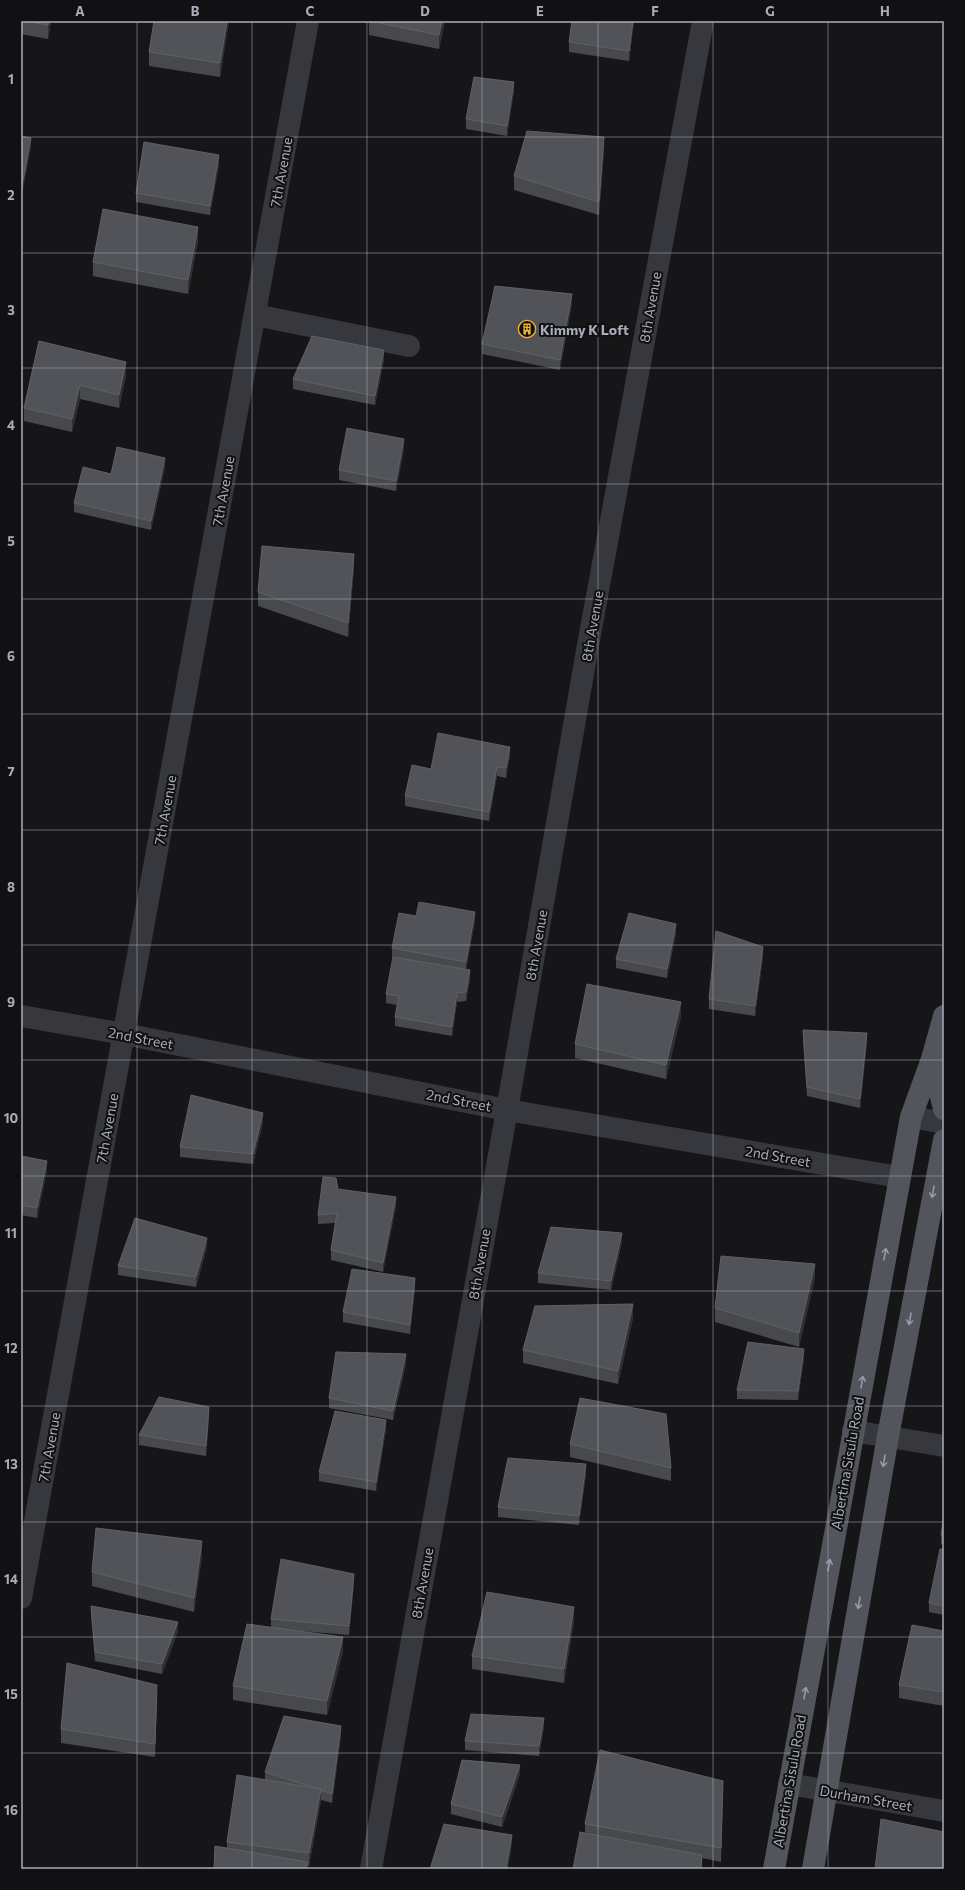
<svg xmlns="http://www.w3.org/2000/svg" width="965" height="1890" font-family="Commissioner,sans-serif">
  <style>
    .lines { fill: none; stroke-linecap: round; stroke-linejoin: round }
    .minor { stroke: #37383d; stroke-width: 22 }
    .major { stroke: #53555c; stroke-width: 22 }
    .wall { fill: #47494d }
    .shaded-wall { fill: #2f3033 }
    .building { fill: #525359; stroke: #5f6168 }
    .oneway { stroke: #979ba6 }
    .grid { fill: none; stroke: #a8adb8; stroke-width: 1; stroke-opacity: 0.55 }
    .labels { text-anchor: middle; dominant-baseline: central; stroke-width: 4; stroke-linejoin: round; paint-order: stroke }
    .street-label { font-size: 14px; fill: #a8adb8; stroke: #111113 }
    .poi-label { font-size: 14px; font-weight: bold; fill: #a8adb8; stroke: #111113; text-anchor: start }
    .neatline { fill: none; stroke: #a8adb8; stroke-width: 1.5 }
    .grid-label { font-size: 13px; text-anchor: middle; font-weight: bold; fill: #a8adb8 }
  </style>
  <rect width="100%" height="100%" fill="#161618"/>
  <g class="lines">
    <path class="minor" d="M255,315L409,346
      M21,1016L124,1034L507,1110L899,1177
      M911,1117L944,1123
      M853,1431L944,1446
      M21,1598L308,21
      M789,1784L944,1811
      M371,1869L507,1110L588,645L703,21"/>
    <path class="major" d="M932,1059L944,1109
      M774,1869L911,1117L932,1059L944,1016
      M813,1869L888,1436L944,1140"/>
  </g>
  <path class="wall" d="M21,21H51L48,39L21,34Z
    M154,21H229L220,77L149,66V52Z
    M369,21H445L439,49L369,35Z
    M634,21L629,61L569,52V42Z
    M514,91L507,136L466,129V119Z
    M604,151L599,215L514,190V176Z
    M219,164L210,215L136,202V193Z
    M198,241L188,294L93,276V262Z
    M572,303L560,370L482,354V344Z
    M39,341L126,375L119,408L80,399L72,432L24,421V408Z
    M384,360L375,405L293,389V379Z
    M404,449L396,491L339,480V470Z
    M165,467L151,530L74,512V503L111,474Z
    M354,568L348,637L258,606V592Z
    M510,756L506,778L497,776L489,821L405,806V796Z
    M416,916L475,921L466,970L470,980L466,1001L457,1002L452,1036L395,1026V1017L397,1005L386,1003V994L393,958L392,957V948Z
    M676,934L667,978L616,968V959Z
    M763,957L755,1016L709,1009V999Z
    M681,1016L666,1079L575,1058V1044Z
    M803,1030L867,1042L860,1108L807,1096L803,1040Z
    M263,1122L253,1164L180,1157V1147Z
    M21,1156L47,1170L37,1218L21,1215Z
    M396,1206L383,1272L331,1260V1250L335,1223L318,1224V1215Z
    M622,1242L611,1290L538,1283V1273Z
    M207,1247L196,1287L118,1275V1266Z
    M815,1278L799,1347L715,1322V1308Z
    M415,1288L410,1334L343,1322V1312Z
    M633,1318L618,1384L523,1363V1350Z
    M804,1359L798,1400L737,1399V1390Z
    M406,1364L393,1420L329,1408V1398Z
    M209,1417L206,1456L139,1445V1435Z
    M386,1430L376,1491L319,1481V1472Z
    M570,1444L671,1468V1481L570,1457Z
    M586,1474L579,1525L498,1517V1507Z
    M944,1515V1545L941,1544V1535Z
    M944,1549V1615L929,1612V1603Z
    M202,1555L194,1612L92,1586V1572Z
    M354,1583L349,1635L288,1630L343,1651L327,1715L233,1700V1686L271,1628V1619Z
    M91,1606L178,1631L162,1674L95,1661L91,1615Z
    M574,1621L564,1683L472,1669V1656Z
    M944,1631V1706L899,1698V1685Z
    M157,1699L155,1757L61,1743V1729Z
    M544,1727L539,1756L465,1750V1741Z
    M341,1736L332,1803L321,1800L309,1866L227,1848V1842L265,1780V1772Z
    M520,1774L502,1827L451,1814V1804Z
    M723,1794L721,1862L702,1858V1869L585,1832V1824Z"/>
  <path class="shaded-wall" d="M49,21H51L48,39V25Z
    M227,21H229L220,77V63Z
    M442,21H445L439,49V35Z
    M633,21H634L629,61V51Z
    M514,82V91L507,136V126Z
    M604,137V151L599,215V202Z
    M31,138V147L22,195V186Z
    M219,155V164L210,215V206Z
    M198,227V241L188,294V280Z
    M572,294V303L560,370V360Z
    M384,350V360L375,405V396Z
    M126,362V375L119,408V395Z
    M80,385V399L72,432V419Z
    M404,439V449L396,491V481Z
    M165,458V467L151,530V521Z
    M354,554V568L348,637V623Z
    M510,747V756L506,778V768Z
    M497,767V776L489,821V812Z
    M475,912V921L466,971V962Z
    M676,924V934L667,978V969Z
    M763,947V957L755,1016V1006Z
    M470,970V980L466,1001V992Z
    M457,993V1002L452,1036V1027Z
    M681,1002V1016L666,1079V1065Z
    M867,1033V1042L860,1108V1099Z
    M263,1113V1122L253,1164V1154Z
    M47,1161V1170L37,1218V1208Z
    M396,1197V1206L383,1272V1263Z
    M622,1233V1242L611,1290V1281Z
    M207,1238V1247L196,1287V1277Z
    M815,1264V1278L799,1347V1333Z
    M415,1278V1288L410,1334V1325Z
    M633,1304V1318L618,1384V1371Z
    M804,1349V1359L798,1400V1391Z
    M406,1354V1364L393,1420V1411Z
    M209,1407V1417L206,1456V1446Z
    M386,1420V1430L376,1491V1482Z
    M586,1464V1474L579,1525V1516Z
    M202,1541V1555L194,1612V1598Z
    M354,1574V1583L349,1635V1626Z
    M574,1607V1621L564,1683V1669Z
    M178,1622V1631L162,1674V1664Z
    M343,1637V1651L327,1715V1701Z
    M157,1685V1699L155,1757V1744Z
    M544,1718V1727L539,1756V1746Z
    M341,1726V1736L332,1803V1794Z
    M520,1765V1774L502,1827V1817Z
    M321,1789V1802L309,1866V1853Z
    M512,1835V1844L508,1869H506Z
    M702,1855V1869H701Z"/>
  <path class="building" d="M24,21H49L48,25Z
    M154,21H227L220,63L149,52Z
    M369,21H442L439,35Z
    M572,21H633L629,51L569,42Z
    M474,77L514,82L507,126L466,119Z
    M527,131L604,137L599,202L514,176Z
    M21,136L31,138L22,186H21Z
    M144,142L219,155L210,206L136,193Z
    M103,209L198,227L188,280L93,262Z
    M495,286L572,294L560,360L482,344Z
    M312,336L384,350L375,396L293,379Z
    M39,341L126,362L119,395L80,385L72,419L24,408Z
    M347,428L404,439L396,481L339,470Z
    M117,447L165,458L151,521L74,503L83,467L111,474Z
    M262,546L354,554L348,623L258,592Z
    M438,733L510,747L506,768L497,767L489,812L405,796L412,765L431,769Z
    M419,902L475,912L466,962L392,948L399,913L416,916Z
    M629,913L676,924L667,969L616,959Z
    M716,931L763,947L755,1006L709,999Z
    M393,957L470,970L466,992L457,993L452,1027L395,1017L399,996L386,994Z
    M587,984L681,1002L666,1065L575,1044Z
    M803,1030L867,1033L860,1099L807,1087Z
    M191,1095L263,1113L253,1154L180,1147Z
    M21,1156L47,1161L37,1208L21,1205Z
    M323,1177L336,1178L338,1189L396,1197L383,1263L331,1250L337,1213L318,1215Z
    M135,1218L207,1238L196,1277L118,1266Z
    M551,1227L622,1233L611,1281L538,1273Z
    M721,1256L815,1264L799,1333L715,1308Z
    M352,1269L415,1278L410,1325L343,1312Z
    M633,1304L618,1371L523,1350L535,1306Z
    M748,1342L804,1349L798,1391L737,1390Z
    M336,1352L406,1354L393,1411L329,1398Z
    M159,1397L209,1407L206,1446L139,1435Z
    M580,1398L666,1414L671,1468L570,1444Z
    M335,1411L386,1420L376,1482L319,1472Z
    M508,1458L586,1464L579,1516L498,1507Z
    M944,1515V1535H941Z
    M96,1528L202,1541L194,1598L92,1572Z
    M940,1549H944V1606L929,1603Z
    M281,1559L354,1574L349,1626L271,1619Z
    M487,1592L574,1607L564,1669L472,1656Z
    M91,1606L178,1622L162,1664L95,1652Z
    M247,1624L343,1637L327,1701L233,1686Z
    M912,1625L944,1631V1692L899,1685Z
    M67,1663L157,1685L155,1744L61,1729Z
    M471,1714L544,1718L539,1746L465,1741Z
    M284,1716L341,1726L332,1794L320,1790L321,1789L312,1787L265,1772Z
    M600,1750L723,1781L721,1848L585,1824Z
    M462,1760L520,1765L502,1817L451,1804Z
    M237,1775L321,1789L309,1853L227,1842Z
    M881,1819L944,1832V1869H875Z
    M444,1824L512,1835L506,1869H430Z
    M580,1832L702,1855L701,1869H573Z
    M215,1846L307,1862V1869H214Z"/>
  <defs><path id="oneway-shaft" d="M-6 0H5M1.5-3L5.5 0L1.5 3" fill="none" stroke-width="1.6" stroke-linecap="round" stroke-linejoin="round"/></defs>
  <g class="oneway">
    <use href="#oneway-shaft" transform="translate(933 1192) rotate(100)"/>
    <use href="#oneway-shaft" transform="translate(885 1254) rotate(-80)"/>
    <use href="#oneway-shaft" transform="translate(910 1319) rotate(100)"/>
    <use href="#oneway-shaft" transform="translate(862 1382) rotate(-80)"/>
    <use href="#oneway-shaft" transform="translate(884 1461) rotate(100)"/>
    <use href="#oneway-shaft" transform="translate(829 1565) rotate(-80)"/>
    <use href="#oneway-shaft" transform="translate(859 1603) rotate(100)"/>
    <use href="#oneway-shaft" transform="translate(805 1693) rotate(-80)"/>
  </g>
  <path class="grid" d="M137,21V1869M252,21V1869M367,21V1869M482,21V1869M598,21V1869M713,21V1869M828,21V1869M21,137H944M21,253H944M21,368H944M21,484H944M21,599H944M21,714H944M21,830H944M21,945H944M21,1060H944M21,1176H944M21,1291H944M21,1406H944M21,1522H944M21,1637H944M21,1753H944"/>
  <defs>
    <symbol id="building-ring" viewBox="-11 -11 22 22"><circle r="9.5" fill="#111113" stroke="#f2b134" stroke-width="1.5"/><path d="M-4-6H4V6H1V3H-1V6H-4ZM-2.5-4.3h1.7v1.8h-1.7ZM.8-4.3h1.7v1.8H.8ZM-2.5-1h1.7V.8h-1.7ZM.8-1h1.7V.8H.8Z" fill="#f2b134"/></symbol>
  </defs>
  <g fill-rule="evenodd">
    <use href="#building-ring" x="517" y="319" width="20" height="20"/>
  </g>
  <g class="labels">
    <g class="street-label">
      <text transform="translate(281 172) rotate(-80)">7th Avenue</text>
      <text transform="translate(650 307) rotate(-80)">8th Avenue</text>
      <text transform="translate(223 491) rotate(-80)">7th Avenue</text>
      <text transform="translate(592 626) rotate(-80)">8th Avenue</text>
      <text transform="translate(165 810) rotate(-80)">7th Avenue</text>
      <text transform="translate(536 945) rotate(-80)">8th Avenue</text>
      <text transform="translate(141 1038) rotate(11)">2nd Street</text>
      <text transform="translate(459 1100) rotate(11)">2nd Street</text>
      <text transform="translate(107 1128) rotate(-80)">7th Avenue</text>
      <text transform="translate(778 1156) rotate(10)">2nd Street</text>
      <text transform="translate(479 1264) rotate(-80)">8th Avenue</text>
      <text transform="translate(49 1447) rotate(-80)">7th Avenue</text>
      <text transform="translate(847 1463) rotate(-80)">Albertina Sisulu Road</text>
      <text transform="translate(422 1583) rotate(-80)">8th Avenue</text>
      <text transform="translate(789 1781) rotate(-80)">Albertina Sisulu Road</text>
      <text transform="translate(866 1798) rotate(10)">Durham Street</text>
    </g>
    <g class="poi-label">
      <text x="540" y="329">Kimmy K Loft</text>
    </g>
  </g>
  <rect width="965" height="1890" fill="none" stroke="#111113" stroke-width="44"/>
  <rect x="22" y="22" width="921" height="1846" class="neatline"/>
  <g class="grid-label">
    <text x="80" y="16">A</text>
    <text x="195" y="16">B</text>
    <text x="310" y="16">C</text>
    <text x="425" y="16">D</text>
    <text x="540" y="16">E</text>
    <text x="655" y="16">F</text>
    <text x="770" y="16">G</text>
    <text x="885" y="16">H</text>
    <text x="11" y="84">1</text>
    <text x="11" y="200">2</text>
    <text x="11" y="315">3</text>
    <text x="11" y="430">4</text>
    <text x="11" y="546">5</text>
    <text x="11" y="661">6</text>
    <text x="11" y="776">7</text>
    <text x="11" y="892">8</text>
    <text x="11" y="1007">9</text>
    <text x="11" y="1123">10</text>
    <text x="11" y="1238">11</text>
    <text x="11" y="1353">12</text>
    <text x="11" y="1469">13</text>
    <text x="11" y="1584">14</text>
    <text x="11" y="1699">15</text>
    <text x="11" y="1815">16</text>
  </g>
</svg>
